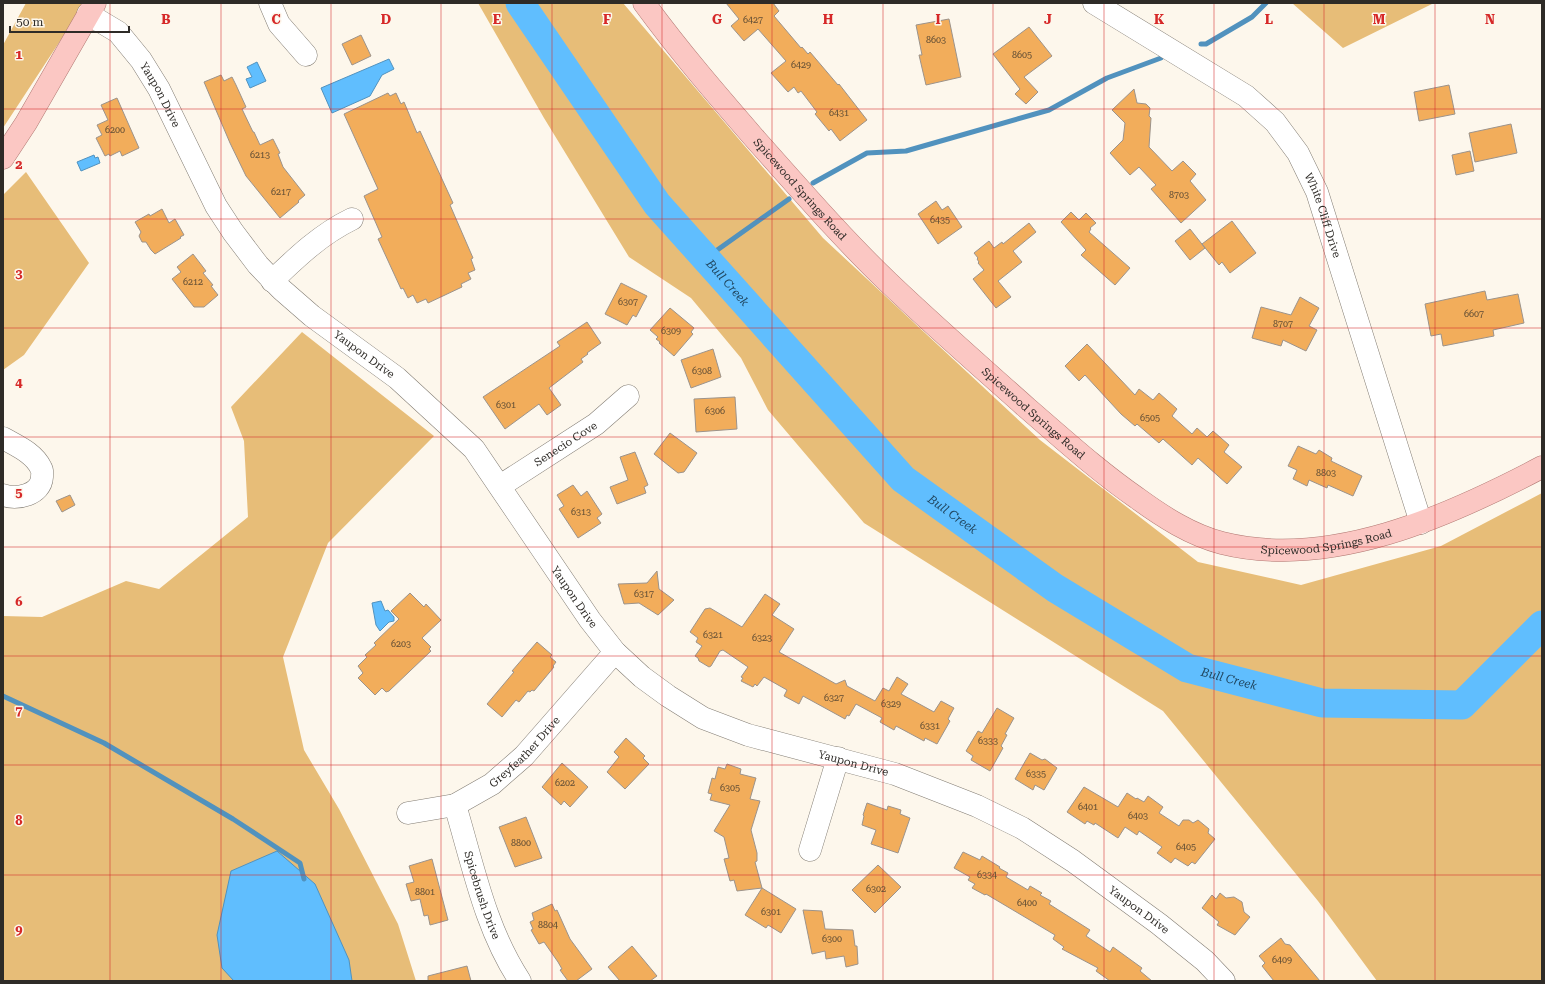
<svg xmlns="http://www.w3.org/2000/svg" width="1545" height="984" font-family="'Roboto Serif',serif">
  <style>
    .green { fill: #e7bd78 }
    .water { fill: #60befe; stroke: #5192be }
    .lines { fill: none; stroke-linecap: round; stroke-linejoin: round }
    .stream { stroke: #5192be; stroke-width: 5 }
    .river { stroke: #60befe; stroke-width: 29 }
    .building { fill: #f2ad5b; stroke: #9c938b }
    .minor-casing { stroke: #837d74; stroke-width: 23 }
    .major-casing { stroke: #b17872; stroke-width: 23 }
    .minor { stroke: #fff; stroke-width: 22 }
    .major { stroke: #fbc7c3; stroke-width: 22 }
    .grid { fill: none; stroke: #d62828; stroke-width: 1; stroke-opacity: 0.55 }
    .labels { text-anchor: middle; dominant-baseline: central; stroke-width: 3; stroke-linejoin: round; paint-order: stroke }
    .number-label { font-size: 9px; fill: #5f4c34 }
    .street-label { font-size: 11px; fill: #2e2b27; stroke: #fdf7ec }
    .water-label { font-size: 12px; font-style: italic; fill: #214862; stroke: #fdf7ec }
    .grid-label { font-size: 13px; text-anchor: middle; font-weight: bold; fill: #d62828; stroke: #fdf7ec; stroke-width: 3; stroke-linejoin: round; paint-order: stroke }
  </style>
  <rect width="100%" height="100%" fill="#fdf7ec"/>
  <path class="green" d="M26,3H85L3,128V45Z
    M478,3H623L823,238L1040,440L1198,562L1301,585L1441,546L1542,493V981H1377L1318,901L1163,711L864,523L768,410L741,358L691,298L629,257L544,118Z
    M1292,3H1434L1343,48Z
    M26,172L89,263L24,355L3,370V195Z
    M302,332L434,436L328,543L283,657L304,750L339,809L398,924L416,981H3V616L42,617L126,581L159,589L248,517L244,441L231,407Z"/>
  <path class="water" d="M389,59L394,69L382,75L370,96L332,113L321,88Z
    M257,62L266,81L250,88L246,79L252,77L247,67Z
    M94,155L95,158L98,157L100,163L81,171L77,162Z
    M381,601L385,611L388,610L394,617V621L389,622L380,631L376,625L372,603Z
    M277,851L315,884L349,960L352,981H234L222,968L217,935L231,871Z"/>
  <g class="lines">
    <path class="stream" d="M1201,44H1206L1252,17L1266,3
      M813,183L867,153L906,151L1049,110L1107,78L1161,58
      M706,258L789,199
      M3,696L104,743L233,819L300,863L304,879"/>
    <path class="river" id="s1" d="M520,3L657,204L903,479L1055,588L1187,668L1322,703L1462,705L1542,625"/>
  </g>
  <path class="building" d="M726,3H773L779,11L774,16L801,48L802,47L808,54L810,52L838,85L839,84L867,120L840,141L831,129L829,131L815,114L817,112L801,91L798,93L794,87L788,92L771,73L786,61L758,29L744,41L731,26L739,19Z
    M949,19L961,77L926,85L919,55H922L916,25Z
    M1029,27L1052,56L1024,77L1038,92L1026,104L1015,94L1020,89L993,54Z
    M361,35L371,56L352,65L342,44Z
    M221,75L224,81L232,77L236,85L246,107L242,109L253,132H254L260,145L273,139L280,153L278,154L283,167L305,195L298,201L299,202L280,218L246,176L230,143L204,82Z
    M1449,85L1455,114L1419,121L1414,92Z
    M1134,89L1137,103L1146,104L1150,108L1149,116L1151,118L1149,147L1172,171L1183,161L1196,174L1190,181L1206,200L1181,223L1151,189L1156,185L1139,167L1130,175L1110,153L1123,140L1125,123L1112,110Z
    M388,93L390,96L396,93L401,104L404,102L417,133L420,131L453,203L450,205L473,258L471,259L475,270L468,273L471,279L461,284L462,287L428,303L426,299L417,303L413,295L408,298L403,288L401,289L378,239L382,237L364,196L378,189L344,114Z
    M117,98L139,148L122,156L120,151L110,156L109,154L105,156L96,138L102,135L97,125L108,120L101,105Z
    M1511,124L1517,153L1475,162L1469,133Z
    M1470,151L1474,171L1456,175L1452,155Z
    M936,201L942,210L948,206L962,227L938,244L918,214Z
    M162,209L169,223L175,219L184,235L180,237L181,238L155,254L151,250L146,242H142L139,236L141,232L135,222L149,214L150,216Z
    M1071,212L1079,220L1086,213L1096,223L1090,228L1091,229L1089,232L1130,268L1115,285L1081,255L1086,250L1061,222Z
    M1232,221L1256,253L1230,273L1222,262L1219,265L1202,244Z
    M1029,223L1036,232L1013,251L1022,262L998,281L1011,297L996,308L973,279L984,270L978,263L979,262L977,259L978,258L974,253L989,241L994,248L1002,242L1003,244Z
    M1190,229L1205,248L1190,260L1175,241Z
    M193,254L206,271L203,273L213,285L211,286L218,295L204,307H194L172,279L181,272L177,267Z
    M621,283L647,296L636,317L633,315L627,325L605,314Z
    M1485,291L1487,300L1518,294L1524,323L1493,330L1494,336L1443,346L1441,334L1431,336L1425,304Z
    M1300,297L1319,308L1309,326L1317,330L1306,351L1283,340L1281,346L1252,338L1261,307L1291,315Z
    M670,308L694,328L691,332L693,334L674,356L659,343L660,342L656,339L658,337L650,330Z
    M587,322L601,343L587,353L588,354L581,359L583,362L549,388L561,405L547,415L539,404L505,429L483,397L560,346L557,342Z
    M1087,344L1135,395L1139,389L1153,400L1159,393L1177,409L1172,416L1192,434L1197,428L1207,437L1213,431L1229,445L1224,452L1242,467L1227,484L1198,458L1192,465L1163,439L1159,443L1137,424L1135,426L1121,414L1085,375L1079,381L1065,366Z
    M713,349L721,377L691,388L681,360Z
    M735,397L737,429L696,432L694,399Z
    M670,433L697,453L684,472L678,473L654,454Z
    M1298,446L1316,454L1319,450L1332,458L1331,461L1362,476L1353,496L1328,485L1327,488L1309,480L1307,486L1293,479L1297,470L1288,466Z
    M635,452L648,485L644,487L646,493L617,504L610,487L628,480L620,457Z
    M573,485L581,496L587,491L602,514L597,518L601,523L578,538L559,509L564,506L557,495Z
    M70,495L75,505L62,512L56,501Z
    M657,571L659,589L674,600L658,615L639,603L624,604L618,584L647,583Z
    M410,593L424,607L426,604L441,620L422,638L431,647L429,649L431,651L389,691L386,692L382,688L375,695L358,678L363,673L358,666L367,657L365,655L376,645L374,643L399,619L391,611Z
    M765,594L780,604L772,615L794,629L779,652L836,684L845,680L847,686L875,701L883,688L889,691L897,677L908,684L901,694L934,712L941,701L954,708L948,719L950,721L937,744L925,738L924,741L896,726L894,730L880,722L882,718L856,704L849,716L847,715L845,719L803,696L799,704L784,696L787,690L764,677L757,686L755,684L753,687L741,681L743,678L741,677L748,667L723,650L720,651L711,666L709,667L699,661L698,658L695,656L702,646L696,642L698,638L690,632L705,609L710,608L742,627Z
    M537,642L552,655L550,657L556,662L553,666L554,667L534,691L532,690L530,692L528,691L519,702L516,700L502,717L487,704L514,672L512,671Z
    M997,708L1014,718L1005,734L1007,735L1001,746L1003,748L990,771L971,760L973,756L966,751L978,731L982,733Z
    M626,738L645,756L643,758L649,764L625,789L607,772L619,757L614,752Z
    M1030,753L1042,760L1045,759L1057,768L1044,790L1035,785L1033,790L1015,779Z
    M562,763L588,787L570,807L564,801L561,805L542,787Z
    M727,764L741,769L740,774L756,778L750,799L760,801L751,830L757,853V861L755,862L762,888L737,891L734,880L730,881L724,859L729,858L724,837L714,831L730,805L710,800L712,794L708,793L712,778L715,779L718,767L725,769Z
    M1084,787L1118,807L1127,793L1136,799L1137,798L1144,802L1148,796L1163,807L1159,813L1179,826L1183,820H1189L1193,823L1198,820L1209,829L1208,833L1215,839L1195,864L1192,862L1188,866L1175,858L1171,863L1157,853L1162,847L1139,831L1137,835L1125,827L1118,838L1095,823L1094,825L1087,821L1085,824L1067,812Z
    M867,803L887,810L888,806L901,810L900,814L910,818L898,853L871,844L876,830L862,825L864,816L863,815Z
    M526,817L542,858L515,867L499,827Z
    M963,852L980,860L982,856L1000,867L999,868L1008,873L1006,877L1028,890L1030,886L1042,893L1040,895L1051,901L1049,904L1090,930L1086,936L1110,952L1113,947L1142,968L1140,971L1152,981H1110L1096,971L1098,968L1062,949L1064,947L1053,939L1055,935L986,894L985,895L972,888L975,884L968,880L970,877L954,868Z
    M432,859L448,920L430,925L428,915L424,916L420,899L411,901L406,884L414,882L409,866Z
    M878,865L901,887L875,913L852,890Z
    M762,888L796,909L781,933L768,925L766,928L745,915Z
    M1220,893L1226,898L1234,897L1242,902L1244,912L1250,917L1235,935L1217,925L1219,922L1202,908L1212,895L1216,899Z
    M552,904L555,911L557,910L570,939L592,969L576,981H568L560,970L562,969L558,962L544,942L539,944L531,930L533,929L530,922L534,920L532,913Z
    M803,910L822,911L825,929L853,930L855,946H857L858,964L846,967L844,956L826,959L825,951L812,954Z
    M1281,938L1285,944L1290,945L1320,981H1274L1262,966L1265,963L1259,956Z
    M632,946L657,976L650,981H620L608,967Z
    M467,966L471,981H428V976Z"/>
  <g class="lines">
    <defs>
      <g id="minor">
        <path d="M270,3L279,24L306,55"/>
        <path id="s2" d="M1094,3L1246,96L1275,122L1298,153L1317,192L1421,523"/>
        <path id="s3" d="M88,14L118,32L141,60L159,89L216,206L233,232L258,265L281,289L312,316L397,378L474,449L590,620L615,652L642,677L668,696L703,718L748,735L895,774L977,806L1022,828L1073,861L1159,924L1205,961L1224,981"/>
        <path d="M272,281C297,257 321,234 352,219"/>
        <path d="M3,438C17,446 34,453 41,468C43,471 42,474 42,477C41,495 17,500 3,495"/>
        <path id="s4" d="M500,486L596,424L628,396"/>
        <path id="s5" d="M455,805C473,865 485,928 520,981"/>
        <path id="s6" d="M408,813L455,805L492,784L524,756L615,652"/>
        <path d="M810,850L838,758"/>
      </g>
      <g id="major">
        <path id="s7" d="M644,3C679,51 717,95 756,140C799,188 841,237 888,282C933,325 980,366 1027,408C1063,439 1098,471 1137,498C1163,517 1191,535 1222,543C1330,570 1449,516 1542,467"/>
        <path d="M3,158L26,123L95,3"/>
      </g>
    </defs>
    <use href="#minor" class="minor-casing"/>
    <use href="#major" class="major-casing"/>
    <use href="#minor" class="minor"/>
    <use href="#major" class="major"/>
  </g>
  <path class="grid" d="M110,3V981M221,3V981M331,3V981M441,3V981M552,3V981M662,3V981M772,3V981M883,3V981M993,3V981M1104,3V981M1214,3V981M1324,3V981M1435,3V981M3,109H1542M3,219H1542M3,328H1542M3,437H1542M3,547H1542M3,656H1542M3,765H1542M3,875H1542"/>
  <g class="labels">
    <g class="number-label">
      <text x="753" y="20">6427</text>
      <text x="936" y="40">8603</text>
      <text x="1022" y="55">8605</text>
      <text x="801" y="65">6429</text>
      <text x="839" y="113">6431</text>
      <text x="115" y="130">6200</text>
      <text x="260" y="155">6213</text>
      <text x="281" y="192">6217</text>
      <text x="1179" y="195">8703</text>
      <text x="940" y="220">6435</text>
      <text x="193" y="282">6212</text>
      <text x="628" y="302">6307</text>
      <text x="1474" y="314">6607</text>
      <text x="1283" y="324">8707</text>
      <text x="671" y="331">6309</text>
      <text x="702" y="371">6308</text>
      <text x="506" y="405">6301</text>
      <text x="715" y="411">6306</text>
      <text x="1150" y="418">6505</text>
      <text x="1326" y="473">8803</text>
      <text x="581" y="512">6313</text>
      <text x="644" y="594">6317</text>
      <text x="713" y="635">6321</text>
      <text x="762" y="638">6323</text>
      <text x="401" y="644">6203</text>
      <text x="834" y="698">6327</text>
      <text x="891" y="704">6329</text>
      <text x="930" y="726">6331</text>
      <text x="988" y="741">6333</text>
      <text x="1036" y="774">6335</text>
      <text x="565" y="783">6202</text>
      <text x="730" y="788">6305</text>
      <text x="1088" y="807">6401</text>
      <text x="1138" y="816">6403</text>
      <text x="521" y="843">8800</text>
      <text x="1186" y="847">6405</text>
      <text x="987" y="875">6334</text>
      <text x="876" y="889">6302</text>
      <text x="425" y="892">8801</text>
      <text x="1027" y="903">6400</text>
      <text x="771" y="912">6301</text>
      <text x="548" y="925">8804</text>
      <text x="832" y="939">6300</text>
      <text x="1282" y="960">6409</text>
    </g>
    <g class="street-label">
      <text stroke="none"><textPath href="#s3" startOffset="111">Yaupon Drive</textPath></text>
      <text stroke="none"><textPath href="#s7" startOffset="243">Spicewood Springs Road</textPath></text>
      <text stroke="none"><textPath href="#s2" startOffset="323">White Cliff Drive</textPath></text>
      <text stroke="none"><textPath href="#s3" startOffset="447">Yaupon Drive</textPath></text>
      <text stroke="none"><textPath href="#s7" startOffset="567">Spicewood Springs Road</textPath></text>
      <text stroke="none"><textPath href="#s4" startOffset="78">Senecio Cove</textPath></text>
      <text stroke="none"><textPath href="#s7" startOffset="903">Spicewood Springs Road</textPath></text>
      <text stroke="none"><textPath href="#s3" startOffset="771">Yaupon Drive</textPath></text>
      <text stroke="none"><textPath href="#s6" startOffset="136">Greyfeather Drive</textPath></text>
      <text stroke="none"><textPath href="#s3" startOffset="1107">Yaupon Drive</textPath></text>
      <text stroke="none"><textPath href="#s5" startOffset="94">Spicebrush Drive</textPath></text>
      <text stroke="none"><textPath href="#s3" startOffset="1431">Yaupon Drive</textPath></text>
    </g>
    <g class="water-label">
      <text stroke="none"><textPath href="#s1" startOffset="349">Bull Creek</textPath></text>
      <text stroke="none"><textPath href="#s1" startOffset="673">Bull Creek</textPath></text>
      <text stroke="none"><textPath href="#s1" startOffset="997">Bull Creek</textPath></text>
    </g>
  </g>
  <g class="grid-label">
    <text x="166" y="24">B</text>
    <text x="276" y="24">C</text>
    <text x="386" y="24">D</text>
    <text x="497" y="24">E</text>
    <text x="607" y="24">F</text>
    <text x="717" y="24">G</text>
    <text x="828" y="24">H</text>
    <text x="938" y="24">I</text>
    <text x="1048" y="24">J</text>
    <text x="1159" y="24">K</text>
    <text x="1269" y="24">L</text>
    <text x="1379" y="24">M</text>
    <text x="1490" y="24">N</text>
    <text x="19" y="59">1</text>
    <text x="19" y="169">2</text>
    <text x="19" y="278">3</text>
    <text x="19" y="387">4</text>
    <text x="19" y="497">5</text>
    <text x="19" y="606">6</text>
    <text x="19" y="715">7</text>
    <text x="19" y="825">8</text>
    <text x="19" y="934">9</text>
  </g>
  <rect width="1545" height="984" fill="none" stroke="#2e2b27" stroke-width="8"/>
  <path d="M10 26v6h119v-6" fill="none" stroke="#2e2b27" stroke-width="2"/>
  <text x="16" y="26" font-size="12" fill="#2e2b27" stroke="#fdf7ec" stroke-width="3" paint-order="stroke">50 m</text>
</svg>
